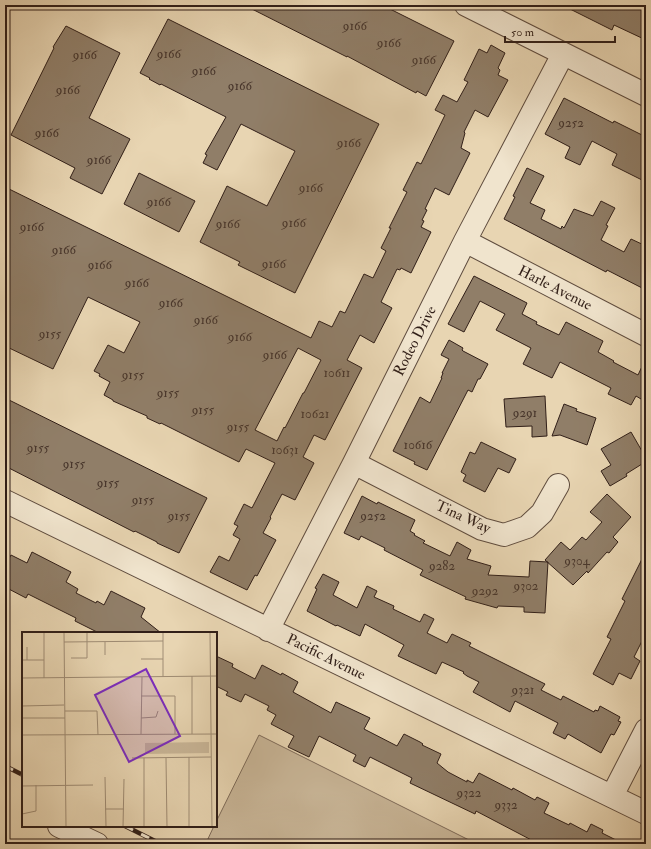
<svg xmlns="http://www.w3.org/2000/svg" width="651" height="849" font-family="'IM FELL Double Pica',serif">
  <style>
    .green { fill: #c9b698; stroke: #7d6a58 }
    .building { fill: #907e68; stroke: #311f18; fill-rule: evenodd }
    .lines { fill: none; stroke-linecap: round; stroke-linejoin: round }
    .minor-casing { stroke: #5f4c3e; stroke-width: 24 }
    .minor { stroke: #f0e4cd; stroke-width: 22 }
    .rail-casing { stroke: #311f18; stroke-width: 4.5 }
    .rail { stroke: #f0e4cd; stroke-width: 3; stroke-dasharray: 9; stroke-linecap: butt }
    .labels { text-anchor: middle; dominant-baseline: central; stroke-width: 3; stroke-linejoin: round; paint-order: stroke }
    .number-label { font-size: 13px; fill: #49372c }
    .street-label { font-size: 15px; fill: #311f18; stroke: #f0e4cd }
    .inset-road { fill: none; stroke: #9f8c74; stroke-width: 1 }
    .view { fill: #7b2cbf; fill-opacity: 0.15; stroke: #7b2cbf; stroke-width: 2 }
    .inset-edge { fill: none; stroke: #311f18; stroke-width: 2 }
  </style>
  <rect width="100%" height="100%" fill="#e8d5b2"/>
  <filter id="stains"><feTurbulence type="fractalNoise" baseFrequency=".005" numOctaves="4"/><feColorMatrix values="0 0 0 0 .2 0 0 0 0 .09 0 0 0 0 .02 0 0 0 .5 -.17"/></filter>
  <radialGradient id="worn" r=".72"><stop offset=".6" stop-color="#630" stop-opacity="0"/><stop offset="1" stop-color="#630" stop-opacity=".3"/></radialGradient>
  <path class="green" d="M259,735L477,844H209L206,843L214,826H216V822Z"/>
  <path class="building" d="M244,5H382L454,41L426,96L417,91L416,93L347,56V57Z
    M562,5H646V40L614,25L612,30Z
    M168,19L379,124L295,293L238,265L240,262L200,242L227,186L267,206L295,151L241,124L217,170L203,163L207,155L205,154L226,117L161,84L160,85L149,79L150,78L140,73Z
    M66,26L120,53L89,118L130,139L102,194L70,178L75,168L11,135L54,48L53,47Z
    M491,45L505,53L498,68L500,70L498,75L508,80L488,117L475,110L464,132L465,133L461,148L470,153L449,195L435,188L425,209L427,210L422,220L424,221L421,227L431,232L411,273L401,268L400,270L397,269L381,302L392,308L374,343L360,335L347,360L362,368L325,440L314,435L303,457L314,463L295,500L282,494L270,517L271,518L263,533L276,540L257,576L255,575L247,590L210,572L219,556L229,561L240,539L233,535L238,526L234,524L244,504L252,508L275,463L246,449L239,462L161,423L160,424L147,418V416L113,401V400L104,395L110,382L99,376L100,374L94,371L108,345L124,353L140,322L88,297L53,369L5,346V187L311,338L319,321L332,327L340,311L345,313L364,274L373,278L386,251L381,248L391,228H389L407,192L403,190L417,162L421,164L445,115L435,110L443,95L457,102L468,82L464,80L479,49L487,53ZM298,348L321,360L304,393H303L285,428L284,427L277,441L255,430Z
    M564,98L613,123L614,121L646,137V182L612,165L617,154L592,141L580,165L565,158L570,147L545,134Z
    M527,168L544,176L530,203L545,210L541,219L561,229L562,226L564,228L574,209L593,216L601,201L615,208L606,225L608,226L601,240L624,252L631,239L646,246V290L607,270L606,272L504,219L515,197L513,196Z
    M139,173L195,201L179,232L124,204Z
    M474,276L527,303L522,314L537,322L536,324L559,335L566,322L603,341L598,352L614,361L613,362L638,375L646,358V390L641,399L636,396L631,405L608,394L611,388L560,362L552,378L523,364L531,348L496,330L505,314L480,301L464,332L448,324Z
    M449,340L463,348L462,350L463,351L488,364L480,379H478L472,392L468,390L427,470L414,464L415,462L393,451L420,397L430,403L442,378H441L443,373H442L449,359L441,355Z
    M545,396L547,436L532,437V426L506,427L504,399Z
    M5,398L207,498L179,553L157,543V542L135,531L134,532L5,466Z
    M564,404L577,409L576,411L596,418L587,445L560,435L552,436Z
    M631,432L646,458V460L641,463L642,464L626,474L627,476L610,486L601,471L611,465L601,449Z
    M481,442L516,459L509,473L498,468L485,492L463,481L466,475L461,472L470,452L475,454Z
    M607,494L631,517L613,537L618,542L609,553L607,552L588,573L587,571L573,585L545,560L561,542L570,550L582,537L586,540L602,522L590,512Z
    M362,496L377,504L378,502L415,520L410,531L415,534L414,535L425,541L423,543L450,556L457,542L471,550L467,559L491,566L488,575L529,577L530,561L548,562L545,613L524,612V607L498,606L497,608L465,599L466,597L420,575L423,570L384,550L385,548L361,536L359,540L344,533Z
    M646,551V633L634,657L640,661L631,679L619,673L613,685L593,674L611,639L607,637L625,601L622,599Z
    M32,552L71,572L66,582L78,589L76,593L96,603L97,601L104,605L111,591L145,608L141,617L161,633H99L75,621L76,618L28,594L26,598L5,587V566L11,555L27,563Z
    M323,574L339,582L333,595L357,608L367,586L377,591L374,597L394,606L393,609L420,622L424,614L434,619L427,633L447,643L452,634L471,643L469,646L545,684L541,690L561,700L563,696L594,712L595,710L598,711L600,706L620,717L618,721L621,722L614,735L611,734L601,753L568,734L565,739L553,733L558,723L515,701L510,712L473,692L479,682L467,676L463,673L464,672L442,662L436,674L398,656L404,645L365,624L360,636L337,625L336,626L307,611L317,589L315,588Z
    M216,656L233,664L232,667L255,679L262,665L281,675L282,673L298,682L293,692L331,713L336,702L370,718L364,729L397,746L404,734L420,742L423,744L422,745L441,754L437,763L448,772L467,782V780L473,783L479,773L512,790L513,788L535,800L537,797L549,803L544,813L569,825L570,823L587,832L591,824L603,830L602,833L624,844H539L476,811L475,814L410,783L412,778L370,757L365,767L353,761L356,755L319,736L309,757L288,747L294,736L271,724L276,715L267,710L269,706L245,694L241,702L226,695L228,692L216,686Z"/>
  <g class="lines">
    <defs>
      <path id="minor" d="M466,5L646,95
        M465,241L646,335
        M354,463L482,529L504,535L527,527L542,513L558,485
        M5,501L646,813
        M268,630L354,463L465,241L563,54
        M612,796L646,730
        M59,826L97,844"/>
    </defs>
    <use href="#minor" class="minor-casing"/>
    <use href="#minor" class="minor"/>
    <defs>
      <path id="rail" d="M5,766L23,775
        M125,826L161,844"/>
    </defs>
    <use href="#rail" class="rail-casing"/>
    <use href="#rail" class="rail"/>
  </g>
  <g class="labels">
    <g class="number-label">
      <text x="355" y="26">9166</text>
      <text x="389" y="43">9166</text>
      <text x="169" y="54">9166</text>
      <text x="85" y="55">9166</text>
      <text x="424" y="60">9166</text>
      <text x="204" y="71">9166</text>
      <text x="240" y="86">9166</text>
      <text x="68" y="90">9166</text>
      <text x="571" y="123">9252</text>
      <text x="47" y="133">9166</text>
      <text x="349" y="143">9166</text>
      <text x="99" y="160">9166</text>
      <text x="311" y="188">9166</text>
      <text x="159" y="202">9166</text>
      <text x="294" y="223">9166</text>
      <text x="228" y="224">9166</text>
      <text x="32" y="227">9166</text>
      <text x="64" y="250">9166</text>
      <text x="274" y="264">9166</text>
      <text x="100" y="265">9166</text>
      <text x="137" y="283">9166</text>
      <text x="171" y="303">9166</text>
      <text x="206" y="320">9166</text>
      <text x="50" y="334">9155</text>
      <text x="240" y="337">9166</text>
      <text x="275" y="355">9166</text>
      <text x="337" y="373">10611</text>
      <text x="133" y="375">9155</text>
      <text x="168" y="393">9155</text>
      <text x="203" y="410">9155</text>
      <text x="525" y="413">9291</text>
      <text x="315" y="414">10621</text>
      <text x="238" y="427">9155</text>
      <text x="418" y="445">10616</text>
      <text x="38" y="448">9155</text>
      <text x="285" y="450">10631</text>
      <text x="74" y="464">9155</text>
      <text x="108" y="483">9155</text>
      <text x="143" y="500">9155</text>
      <text x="179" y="516">9155</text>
      <text x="373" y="516">9252</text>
      <text x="577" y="561">9304</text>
      <text x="442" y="566">9282</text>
      <text x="526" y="586">9302</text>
      <text x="485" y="591">9292</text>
      <text x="523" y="690">9321</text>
      <text x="469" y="793">9322</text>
      <text x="506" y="805">9332</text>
    </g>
    <g class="street-label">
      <text transform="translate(555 288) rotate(27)">Harle Avenue</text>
      <text transform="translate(415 341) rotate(-63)">Rodeo Drive</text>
      <text transform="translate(463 517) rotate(25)">Tina Way</text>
      <text transform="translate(326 657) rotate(26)">Pacific Avenue</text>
    </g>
  </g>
  <g transform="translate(22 632)">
    <rect width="195" height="195" fill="#e8d5b2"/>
    <path d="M187,110V121L123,122V111Z" fill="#c9b698"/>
    <path class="inset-road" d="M22,0V46M42,0L44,195M141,0V45M188,0L190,195M42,10L141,9M83,10V23M5,15V28M49,26H65V0M119,27H141M0,28H22M170,44V102M0,46L195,44M119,64H153V102M0,74L42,73M43,79H75L76,103M0,86H43M119,86L134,85L136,79M119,102L120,45M0,103L195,102M167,125V195M110,126L189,125M122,126V195M144,126L145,195M83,145L84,195M0,154L71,153M83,177H102M0,182L14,179V153M101,195L102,147"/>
    <path class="view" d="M124,37L158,104L107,130L73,63Z"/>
    <rect width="195" height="195" class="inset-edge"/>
  </g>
  <rect width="651" height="849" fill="none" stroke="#e8d5b2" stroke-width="20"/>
  <rect x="6" y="6" width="639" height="837" fill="none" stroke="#311f18" stroke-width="2"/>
  <rect x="10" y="10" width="631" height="829" fill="none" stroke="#311f18"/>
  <path d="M505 36v6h110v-6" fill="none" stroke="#311f18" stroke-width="2"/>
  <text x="511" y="36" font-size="12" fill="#311f18" stroke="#f0e4cd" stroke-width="3" paint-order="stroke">50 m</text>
  <rect width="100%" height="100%" filter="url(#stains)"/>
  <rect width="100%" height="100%" fill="url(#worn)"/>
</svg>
